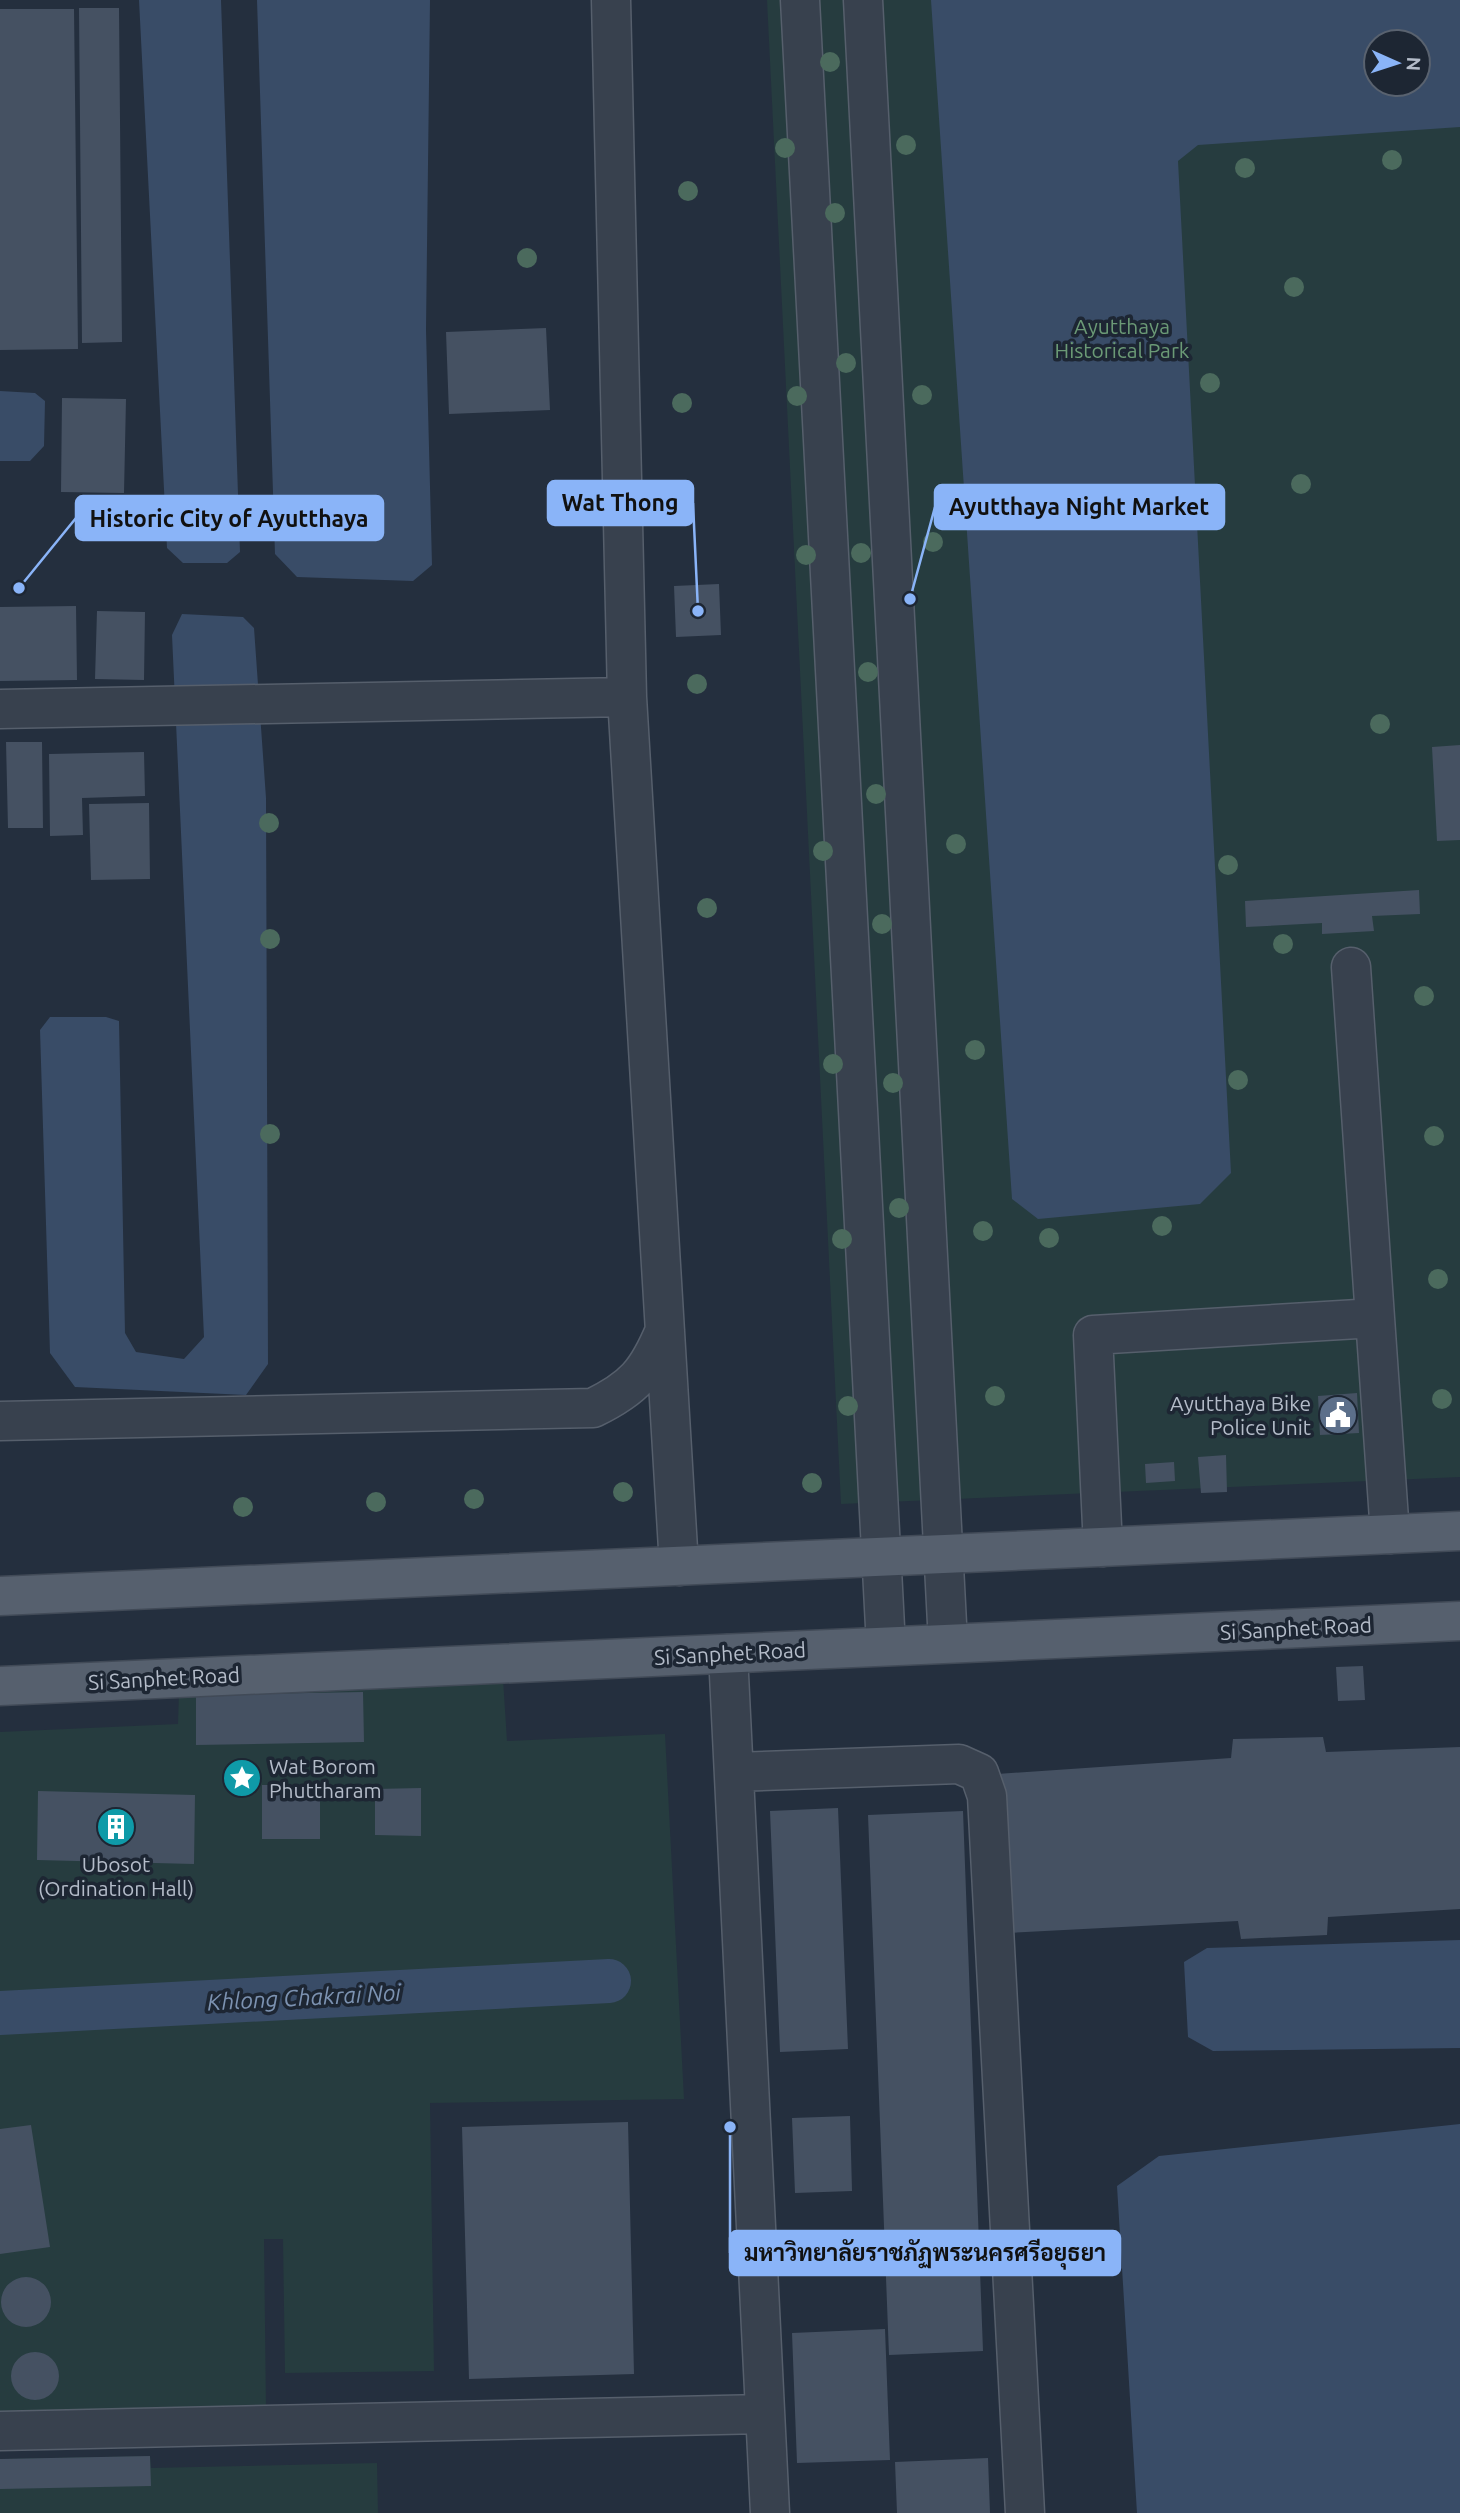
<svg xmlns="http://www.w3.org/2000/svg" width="1460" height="2513" font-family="Ubuntu,Sarabun,sans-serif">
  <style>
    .green { fill: #263c3f; fill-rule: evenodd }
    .water { fill: #394c67; fill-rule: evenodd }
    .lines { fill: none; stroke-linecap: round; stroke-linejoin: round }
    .canal { stroke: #394c67; stroke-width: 44 }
    .building { fill: #455162 }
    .minor-casing { stroke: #565f6c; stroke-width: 41 }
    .major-casing { stroke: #414a57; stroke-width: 41 }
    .minor { stroke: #38414e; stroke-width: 38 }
    .major { stroke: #56606e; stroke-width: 38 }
    .tree { fill: #4b6a5d }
    .labels { text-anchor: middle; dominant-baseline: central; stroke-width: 7; stroke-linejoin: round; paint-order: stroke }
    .park-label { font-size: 21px; fill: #6b9a76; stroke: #1d2633 }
    .poi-label { font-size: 21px; fill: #b4bcc9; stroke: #1d2633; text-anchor: end }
    .street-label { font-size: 21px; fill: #b4bcc9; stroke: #1d2633 }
    .water-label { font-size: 23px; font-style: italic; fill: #7c92b1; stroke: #1d2633 }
    .leader { fill: none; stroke: #8ab4f8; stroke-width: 2.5 }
    .callout-dot { fill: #8ab4f8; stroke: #1d2633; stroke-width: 2.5 }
    .callout { fill: #8ab4f8; stroke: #8ab4f8; stroke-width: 2.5 }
    .callout-label { font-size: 23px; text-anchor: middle; font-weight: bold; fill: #111 }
  </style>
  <rect width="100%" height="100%" fill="#242f3e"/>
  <path class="green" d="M767,0H1460V1477L841,1504ZM1376,42H1418V84H1376Z
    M503,1679L507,1741L665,1734L684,2099L430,2103L434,2371L285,2373L283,2239H264L266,2409L0,2414V1732L178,1724L179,1692Z
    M150,2456L151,2468L377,2463L378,2513H0V2459Z"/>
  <path class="water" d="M139,0H221L240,552L227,563H183L167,548Z
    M257,0H430L426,330L432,565L413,581L297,577L275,554Z
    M931,0H1460V127L1198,145L1178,161L1231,1173L1200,1204L1038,1219L1012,1199ZM1376,42H1418V84H1376Z
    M0,391L35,393L45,401L44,446L30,461H0Z
    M182,614L243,617L254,628L266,798L268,1364L246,1395L75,1387L50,1353L40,1030L50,1017H106L119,1021L125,1333L136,1352L184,1359L204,1337L172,635Z
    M1460,1940V2048L1213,2051L1188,2037L1184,1962L1207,1948Z
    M1460,2124V2513H1137L1117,2186L1159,2156Z"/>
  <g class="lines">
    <path class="canal" d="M0,2013L609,1981"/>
  </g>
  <path class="building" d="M79,8H119L122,342L82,343Z
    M0,9H74L78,349L0,350Z
    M546,328L550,410L449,414L446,332Z
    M62,398L126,399L124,493L61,492Z
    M719,584L721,635L676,637L674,586Z
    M76,606L77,680L0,681V607Z
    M97,611L145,612L144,680L95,679Z
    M6,742H42L43,828H8Z
    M1460,745V840L1437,841L1432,747Z
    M144,752L145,796L82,798L83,835L50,836L49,754Z
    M149,803L150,879L91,880L89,804Z
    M1419,890L1420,914L1372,916L1374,931L1322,934V923L1246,927L1245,901Z
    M1357,1393L1359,1433L1320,1435L1318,1396Z
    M1226,1455L1227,1492L1201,1493L1198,1457Z
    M1174,1462L1175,1481L1146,1483L1145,1464Z
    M1363,1666L1365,1700L1338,1701L1336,1667Z
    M363,1692L364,1742L196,1745V1695Z
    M1323,1737L1326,1752L1460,1747V1909L1328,1917L1327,1935L1241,1939L1238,1921L1006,1933L997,1774L1231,1758L1233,1739Z
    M262,1785H320V1839H262Z
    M421,1788V1836L375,1835V1789Z
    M38,1791L195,1795L194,1864L37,1860Z
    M838,1808L848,2049L780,2052L770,1811Z
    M963,1811L983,2351L889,2355L868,1815Z
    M850,2116L852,2191L795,2193L792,2118Z
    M628,2122L634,2374L469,2379L462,2127Z
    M31,2125L50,2247L0,2254V2129Z
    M1 2302a25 25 0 1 1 50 0a25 25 0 1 1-50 0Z
    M885,2329L890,2460L797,2463L792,2333Z
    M11 2376a24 24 0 1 1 48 0a24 24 0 1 1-48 0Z
    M150,2456L151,2486L0,2489V2459Z
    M988,2458L990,2513H897L895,2462Z"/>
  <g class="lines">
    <defs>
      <path id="minor" d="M611,0L627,697L679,1566
        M800,0L886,1646
        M863,0L948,1643
        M0,709L627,697
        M1351,967L1375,1318
        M0,1421L593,1408C634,1388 647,1373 665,1330
        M1103,1547L1093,1335L1375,1318L1390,1534
        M728,1654L770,2513
        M734,1772L959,1764L979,1773L987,1796L1025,2513
        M0,2431L765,2414"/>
      <path id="major" d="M0,1596L1460,1531
        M0,1686L1460,1621"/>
    </defs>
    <use href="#minor" class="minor-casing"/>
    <use href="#major" class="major-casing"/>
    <use href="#minor" class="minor"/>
    <use href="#major" class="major"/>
  </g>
  <g class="tree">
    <circle cx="830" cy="62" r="10"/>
    <circle cx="906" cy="145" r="10"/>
    <circle cx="785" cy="148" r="10"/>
    <circle cx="1392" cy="160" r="10"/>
    <circle cx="1245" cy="168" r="10"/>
    <circle cx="688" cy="191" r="10"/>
    <circle cx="835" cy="213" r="10"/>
    <circle cx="527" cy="258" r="10"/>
    <circle cx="1294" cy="287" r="10"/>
    <circle cx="846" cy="363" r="10"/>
    <circle cx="1210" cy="383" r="10"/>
    <circle cx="922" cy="395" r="10"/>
    <circle cx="797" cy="396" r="10"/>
    <circle cx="682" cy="403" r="10"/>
    <circle cx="1301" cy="484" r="10"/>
    <circle cx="933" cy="542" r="10"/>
    <circle cx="861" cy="553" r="10"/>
    <circle cx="806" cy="555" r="10"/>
    <circle cx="868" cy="672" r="10"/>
    <circle cx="697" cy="684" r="10"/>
    <circle cx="1380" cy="724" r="10"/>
    <circle cx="876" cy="794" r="10"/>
    <circle cx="269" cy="823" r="10"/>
    <circle cx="956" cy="844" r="10"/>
    <circle cx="823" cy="851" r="10"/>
    <circle cx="1228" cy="865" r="10"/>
    <circle cx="707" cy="908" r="10"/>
    <circle cx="882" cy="924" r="10"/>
    <circle cx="270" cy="939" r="10"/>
    <circle cx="1283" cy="944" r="10"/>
    <circle cx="1424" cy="996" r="10"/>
    <circle cx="975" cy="1050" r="10"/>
    <circle cx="833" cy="1064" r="10"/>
    <circle cx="1238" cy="1080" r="10"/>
    <circle cx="893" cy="1083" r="10"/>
    <circle cx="270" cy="1134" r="10"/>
    <circle cx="1434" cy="1136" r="10"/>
    <circle cx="899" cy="1208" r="10"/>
    <circle cx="1162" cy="1226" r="10"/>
    <circle cx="983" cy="1231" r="10"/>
    <circle cx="1049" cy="1238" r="10"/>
    <circle cx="842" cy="1239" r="10"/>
    <circle cx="1438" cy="1279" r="10"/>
    <circle cx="995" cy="1396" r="10"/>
    <circle cx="1442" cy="1399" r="10"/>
    <circle cx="848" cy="1406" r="10"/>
    <circle cx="812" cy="1483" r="10"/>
    <circle cx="623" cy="1492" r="10"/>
    <circle cx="474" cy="1499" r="10"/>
    <circle cx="376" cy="1502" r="10"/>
    <circle cx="243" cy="1507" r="10"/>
  </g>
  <defs>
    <symbol id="civic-disc" viewBox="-11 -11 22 22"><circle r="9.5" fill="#5c6f8a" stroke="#1d2633"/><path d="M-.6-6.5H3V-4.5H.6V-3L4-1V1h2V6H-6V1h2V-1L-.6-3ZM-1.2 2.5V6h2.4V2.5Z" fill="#fff"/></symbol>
    <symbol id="sight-disc" viewBox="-11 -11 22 22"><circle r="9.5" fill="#0f9aa8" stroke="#1d2633"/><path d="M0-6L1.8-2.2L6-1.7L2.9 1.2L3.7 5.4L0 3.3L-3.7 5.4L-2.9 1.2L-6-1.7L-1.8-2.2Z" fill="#fff"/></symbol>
    <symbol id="building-disc" viewBox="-11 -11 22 22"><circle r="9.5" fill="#0f9aa8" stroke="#1d2633"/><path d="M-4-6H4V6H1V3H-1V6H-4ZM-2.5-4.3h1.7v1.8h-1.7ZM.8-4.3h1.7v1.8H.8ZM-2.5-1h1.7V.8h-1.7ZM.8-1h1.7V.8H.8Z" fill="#fff"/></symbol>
  </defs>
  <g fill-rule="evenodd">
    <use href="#civic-disc" x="1316" y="1393" width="44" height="44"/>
    <use href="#sight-disc" x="220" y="1756" width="44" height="44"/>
    <use href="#building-disc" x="94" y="1805" width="44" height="44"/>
  </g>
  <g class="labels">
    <g class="park-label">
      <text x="1122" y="326">Ayutthaya<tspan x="1122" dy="24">Historical Park</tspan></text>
    </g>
    <g class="poi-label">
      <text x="1311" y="1403">Ayutthaya Bike<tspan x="1311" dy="24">Police Unit</tspan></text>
      <text x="269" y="1766" text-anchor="start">Wat Borom<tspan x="269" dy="24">Phuttharam</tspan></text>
      <text x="116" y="1864" text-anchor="middle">Ubosot<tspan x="116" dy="24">(Ordination Hall)</tspan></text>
    </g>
    <g class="street-label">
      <text transform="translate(1296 1628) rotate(-3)">Si Sanphet Road</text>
      <text transform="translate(730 1653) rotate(-3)">Si Sanphet Road</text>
      <text transform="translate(164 1678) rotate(-3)">Si Sanphet Road</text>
    </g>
    <g class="water-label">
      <text transform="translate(304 1997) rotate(-3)">Khlong Chakrai Noi</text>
    </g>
  </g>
  <path class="leader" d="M698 611L693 503M910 599L935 507M19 588L76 518M730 2127L730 2253"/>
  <g class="callout-dot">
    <circle cx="698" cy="611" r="7"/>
    <circle cx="910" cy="599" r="7"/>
    <circle cx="19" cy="588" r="7"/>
    <circle cx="730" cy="2127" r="7"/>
  </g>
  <g class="callout">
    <rect x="548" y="481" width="145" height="44" rx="7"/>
    <rect x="935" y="485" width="289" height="44" rx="7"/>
    <rect x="76" y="496" width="307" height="44" rx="7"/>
    <rect x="730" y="2231" width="390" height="44" rx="7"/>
  </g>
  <g class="callout-label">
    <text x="620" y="511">Wat Thong</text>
    <text x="1079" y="515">Ayutthaya Night Market</text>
    <text x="229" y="527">Historic City of Ayutthaya</text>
    <text x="925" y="2261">มหาวิทยาลัยราชภัฏพระนครศรีอยุธยา</text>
  </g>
  <g transform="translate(1397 63) rotate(93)"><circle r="33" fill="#1d2633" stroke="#59626f" stroke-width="2"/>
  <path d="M0-5L12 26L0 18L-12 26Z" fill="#8ab4f8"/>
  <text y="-10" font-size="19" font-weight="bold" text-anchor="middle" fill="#b4bcc9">N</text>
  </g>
</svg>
